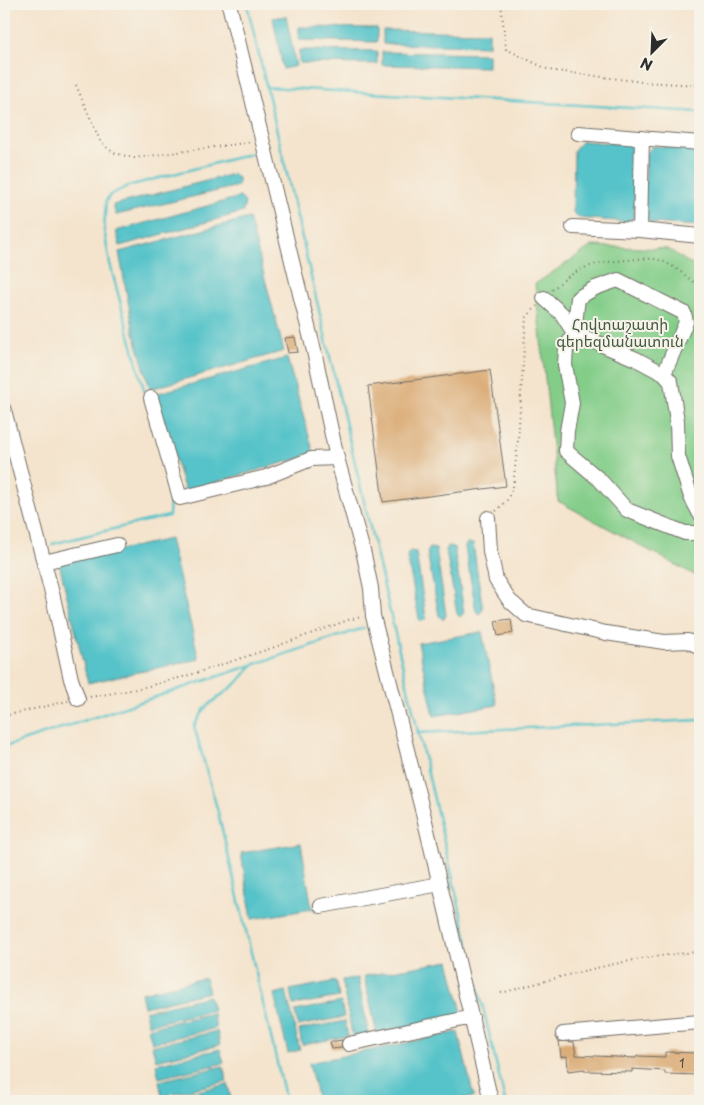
<svg xmlns="http://www.w3.org/2000/svg" width="704" height="1105" font-family="'Playpen Sans','Noto Sans Armenian',sans-serif">
  <style>
    .green { fill: #83cd89; stroke: #577c5a }
    .water { fill: #55c3c9; stroke: #40777a }
    .lines { fill: none; stroke-linecap: round; stroke-linejoin: round }
    .stream { stroke: #55c3c9; stroke-width: 2.5 }
    .building { fill: #d9a871 }
    .minor-casing { stroke: #716c64; stroke-width: 16 }
    .path { stroke: #716c64; stroke-width: 2; stroke-dasharray: 1 4; stroke-linecap: butt }
    .minor { stroke: #fff; stroke-width: 14 }
    .labels { text-anchor: middle; dominant-baseline: central; stroke-width: 4; stroke-linejoin: round; paint-order: stroke }
    .number-label { font-size: 12px; fill: #564a3c }
    .park-label { font-size: 15px; fill: #455c47; stroke: #f7f3e8 }
  </style>
  <rect width="100%" height="100%" fill="#f7f3e8"/>
  <filter id="ink" filterUnits="userSpaceOnUse"><feTurbulence type="fractalNoise" baseFrequency=".02" numOctaves="2"/><feDisplacementMap in="SourceGraphic" scale="10" xChannelSelector="R" yChannelSelector="G"/><feConvolveMatrix kernelMatrix="1 2 1 2 8 2 1 2 1" color-interpolation-filters="sRGB"/></filter>
  <filter id="wash" filterUnits="userSpaceOnUse"><feTurbulence type="fractalNoise" baseFrequency=".0096" numOctaves="4" result="noise"/><feDisplacementMap in="SourceGraphic" scale="20" xChannelSelector="R" yChannelSelector="G"/><feGaussianBlur stdDeviation="1.12" result="paint"/><feColorMatrix in="noise" values="0 0 0 0 0 0 0 0 0 0 0 0 0 0 0 0 0 1.4 0 .05"/><feComposite in="paint" operator="in"/></filter>
  <g filter="url(#wash)">
    <rect width="100%" height="100%" fill="#f4e4cd"/>
    <path class="green" d="M592,246L668,249L700,270V578L558,501L535,284Z"/>
    <path class="water" d="M286,16L296,66L283,69L273,18Z
      M299,27L377,28V42L299,40Z
      M383,30L489,32V46L383,44Z
      M299,50L377,51V64L299,63Z
      M382,52L488,54V67L382,65Z
      M582,141L637,145L634,217L628,222L579,218L573,212L574,150Z
      M653,146L700,149V226L651,223L645,216L646,153Z
      M233,174L238,178V186L116,215L113,205Z
      M240,197L245,202L243,212L120,246L116,231Z
      M249,218L284,351L150,389L134,333L119,252Z
      M287,358L314,454L185,491L155,394Z
      M170,539L199,659L88,683L59,563Z
      M467,543L473,544L483,610L479,614L476,611L465,547Z
      M448,546L454,547L464,613L460,617L457,614L446,550Z
      M430,548L436,549L446,615L444,619H442L439,616L427,552Z
      M410,551L416,552L426,618L422,622L419,619L407,555Z
      M482,632L497,705L434,716L418,643Z
      M301,843L312,909L252,919L241,853Z
      M449,961L463,1016L377,1034L364,976Z
      M205,978L209,992L144,1007L141,993Z
      M358,978L369,1037L353,1040L342,980Z
      M336,981L339,997L293,1005L290,990Z
      M286,991L300,1050L288,1053L274,994Z
      M209,996L213,1010L148,1025L145,1011Z
      M341,1002L344,1017L298,1026L295,1011Z
      M213,1013L216,1028L152,1043L148,1028Z
      M345,1021L348,1036L302,1045L299,1030Z
      M217,1031L220,1045L156,1060L152,1046Z
      M458,1032L474,1097L448,1101H318L309,1063Z
      M220,1049L224,1063L159,1078L156,1064Z
      M223,1066L227,1081L162,1096L159,1081Z
      M228,1084L231,1099L220,1101H164L163,1099Z"/>
    <g class="lines">
      <path class="stream" d="M247,4L505,1101
        M267,87L700,112
        M146,397L110,264L104,230L106,201L110,195L128,186L258,152
        M52,544L146,521L169,516L170,498L161,458
        M251,667L237,683L206,707L194,726L218,812L286,1101
        M417,733L700,720
        M4,747L364,628"/>
    </g>
    <g id="blocks">
      <path class="building" d="M295,337L298,352L288,353L285,338Z
        M490,370L506,486L383,502L368,386Z
        M511,619L513,633L498,636L495,621Z
        M342,1040L341,1048L332,1049L330,1042Z
        M559,1041L574,1042L576,1055L636,1058L637,1056L665,1057V1052L699,1053V1075L665,1074V1071L632,1069V1072L585,1071V1069L568,1071L567,1056L561,1057Z"/>
    </g>
  </g>
  <g filter="url(#ink)">
    <use href="#blocks" fill-opacity="0" stroke="#716c64" stroke-width="1"/>
    <g class="lines">
      <defs>
        <path id="minor" d="M229,4L314,351L337,458L364,555L371,588L373,616L424,817L491,1101
          M578,133L700,143
          M573,227L640,230L700,236
          M640,230L642,138
          M544,298L562,314L574,333L636,359L664,374L671,382L677,421L678,456L691,497L700,514
          M664,374L686,322L684,313L618,280L595,288L578,298L574,333L566,348L565,365L572,403L567,431L566,451L600,480L627,510L685,533H700
          M151,398L180,498L266,477L311,459L337,458
          M4,410L53,597L71,679L78,699
          M488,518L490,551L496,580L509,600L526,615L606,633L664,642L688,641L700,647
          M44,562L117,545
          M321,906L440,884
          M563,1034L700,1022
          M349,1044L472,1017"/>
      </defs>
      <use href="#minor" class="minor-casing"/>
      <path class="path" d="M501,4L506,49L549,70L642,82L700,85
        M76,85L101,143L114,153L134,158L252,142
        M552,290C576,267 595,262 628,260C636,259 646,258 655,259C671,262 687,277 700,287
        M496,511L507,500L513,487L518,440L526,318L537,306
        M90,697L137,689L190,675L272,648L351,619L363,617
        M4,716L68,701
        M501,993C567,975 632,956 700,952"/>
      <use href="#minor" class="minor"/>
    </g>
  </g>
  <g class="labels">
    <g class="number-label">
      <text x="682" y="1063">1</text>
    </g>
    <g class="park-label">
      <text x="620" y="323">Հովտաշատի<tspan x="620" dy="17">գերեզմանատուն</tspan></text>
    </g>
  </g>
  <rect width="704" height="1105" fill="none" stroke="#f7f3e8" stroke-width="20"/>
  <g transform="translate(652 52) rotate(204)" stroke="#f7f3e8" stroke-width="4" paint-order="stroke">
  <path d="M0-4L9 19L0 12L-9 19Z" fill="#2b2b2b"/>
  <text y="-8" font-size="14" font-weight="bold" text-anchor="middle" fill="#2b2b2b">N</text>
  </g>
</svg>
